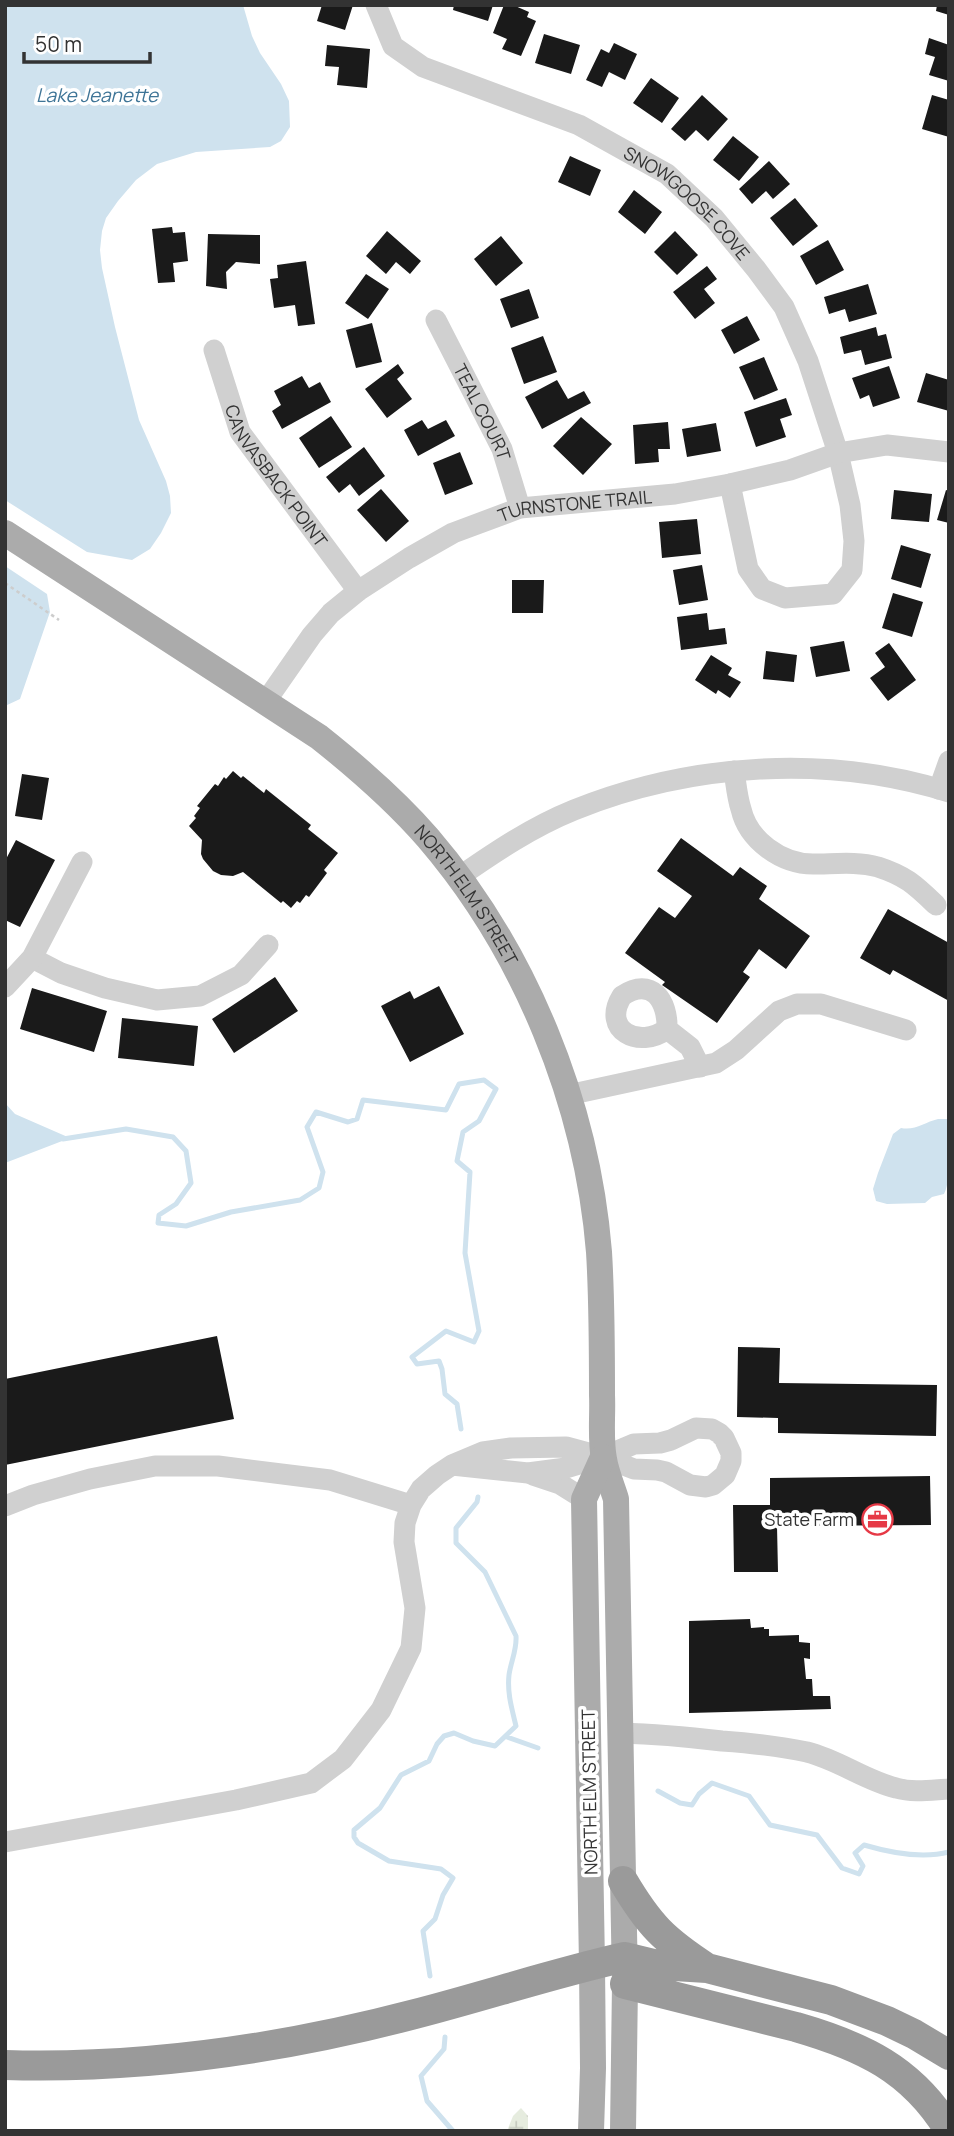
<svg xmlns="http://www.w3.org/2000/svg" width="954" height="2136" font-family="Manrope,sans-serif">
  <style>
    .wetland { fill: url(#wetland-marsh) }
    .water { fill: #cfe2ee }
    .lines { fill: none; stroke-linecap: round; stroke-linejoin: round }
    .stream { stroke: #cfe2ee; stroke-width: 5 }
    .building { fill: #1a1a1a }
    .path { stroke: #cdcdcd; stroke-width: 2.5; stroke-dasharray: 3.5 3.5; stroke-linecap: butt }
    .minor { stroke: #d0d0d0; stroke-width: 21 }
    .major { stroke: #ababab; stroke-width: 26 }
    .highway { stroke: #9a9a9a; stroke-width: 30 }
    .labels { text-anchor: middle; dominant-baseline: central; stroke-width: 7; stroke-linejoin: round; paint-order: stroke }
    .street-label { font-size: 18px; fill: #333; stroke: #fff }
    .poi-label { font-size: 18px; fill: #333; stroke: #fff; text-anchor: end }
    .water-label { font-size: 19px; font-style: italic; fill: #3f7597; stroke: #fff }
  </style>
  <defs>
    <pattern id="wetland-marsh" width="20" height="14" patternUnits="userSpaceOnUse" patternTransform="scale(1.75)"><rect width="20" height="14" fill="#e6ecdf"/><path d="M1 5h8M5 5V1M11 12h8M15 12V8" fill="none" stroke="#c6cbc0"/></pattern>
  </defs>
  <rect width="100%" height="100%" fill="#fff"/>
  <path class="wetland" d="M521,2108L528,2116V2131H507L513,2116Z"/>
  <path class="water" d="M5,5H243L252,36L260,53L281,84L289,101L290,127L281,141L270,147L196,152L157,164L136,180L118,201L106,218L102,231L100,250L102,268L115,327L139,420L166,481L170,496L171,513L161,533L150,549L132,560L87,552L5,500Z
    M5,566L47,594L50,612L20,699L5,706Z
    M5,1103L15,1114L70,1138L5,1163Z
    M938,1119H949C949,1138 952,1179 944,1194L932,1197L925,1203L887,1204L876,1201L873,1189L878,1173L893,1134L901,1128C915,1131 925,1122 938,1119Z"/>
  <g class="lines">
    <path class="stream" d="M63,1139L126,1129L173,1137L186,1151L191,1183L176,1204L159,1215L158,1223L186,1226L231,1212L300,1200L319,1188L323,1172L307,1127L316,1112L348,1122L357,1119L363,1100L446,1110L459,1084L484,1080L496,1089L479,1121L463,1132L457,1161L470,1172L465,1253L479,1331L474,1342L446,1331L412,1357L417,1364L439,1361L442,1369L445,1394L457,1404L461,1429
      M507,1737L538,1748
      M658,1791L680,1803L692,1805L699,1794L712,1783L749,1796L770,1825L817,1835L842,1868L859,1874L863,1866L855,1853L864,1845C891,1853 921,1859 949,1852
      M430,1976L423,1931L435,1919L443,1895L453,1878L441,1869L389,1861L358,1843L354,1837V1830L380,1808L401,1775L429,1761L437,1744L444,1736L454,1733L473,1741L495,1746L516,1726C512,1709 507,1693 509,1675C511,1661 517,1650 516,1636L485,1572L456,1543V1528L477,1502L478,1497
      M445,2037L444,2049L421,2076L427,2101L453,2131"/>
  </g>
  <path class="building" d="M322,5H353L345,30L317,21Z
    M454,5H493L488,21L453,10Z
    M504,5H513L529,12L527,17L536,21L521,56L502,49L507,39L493,33Z
    M937,5H949V15L936,11Z
    M544,34L580,45L571,74L535,63Z
    M929,38L949,45V81L929,75L935,57L925,54Z
    M614,43L637,54L625,80L609,72L602,87L586,80L601,49L609,53Z
    M327,45L370,49L367,88L337,85L339,67L325,66Z
    M651,78L679,98L662,123L633,103Z
    M702,95L728,119L708,141L696,130L685,141L671,129Z
    M932,95L949,100V137L922,129Z
    M733,136L759,157L739,181L713,160Z
    M570,156L601,170L590,196L558,182Z
    M769,161L790,184L773,199L766,191L752,204L739,189Z
    M634,190L662,212L645,234L618,212Z
    M795,198L818,226L793,246L770,218Z
    M172,227L173,233L185,232L188,261L173,263L175,282L158,283L152,229Z
    M387,231L421,261L410,274L396,262L386,274L366,256Z
    M675,231L698,255L677,275L654,252Z
    M208,234L260,235V264L236,262L226,272L227,289L206,286Z
    M501,236L523,263L496,286L474,259Z
    M828,240L844,270L816,285L800,256Z
    M306,261L315,324L298,326L295,305L274,308L270,279L278,278L277,265Z
    M707,266L717,279L704,289L715,303L695,319L673,292Z
    M366,274L389,289L368,319L345,303Z
    M868,284L877,314L849,322L845,309L829,314L824,297Z
    M529,289L539,318L511,328L500,299Z
    M747,316L760,340L734,354L721,330Z
    M372,323L382,362L356,368L346,330Z
    M876,327L878,336L886,334L892,358L865,365L861,350L844,354L840,337Z
    M543,336L557,372L524,384L511,348Z
    M764,357L778,390L754,400L739,367Z
    M398,364L404,373L397,379L412,399L387,418L365,389Z
    M889,366L900,398L873,407L869,395L860,399L852,378Z
    M926,373L949,380V411L917,402Z
    M302,376L309,388L320,382L331,402L282,429L272,411L281,405L274,391Z
    M557,380L568,399L584,391L591,403L542,429L525,397Z
    M786,398L792,415L780,419L786,437L756,447L744,412Z
    M331,416L352,447L319,468L299,438Z
    M581,417L612,444L583,475L553,446Z
    M422,420L428,429L446,420L455,436L418,456L404,430Z
    M668,422L670,449H658L659,462L635,464L633,425Z
    M716,423L721,451L687,457L682,429Z
    M364,447L385,476L359,496L350,484L339,493L326,477Z
    M460,452L473,484L445,495L433,463Z
    M381,489L409,521L386,542L357,510Z
    M894,490L932,494L929,522L891,519Z
    M946,490L949,491V523L937,520Z
    M697,519L701,554L662,558L659,522Z
    M901,545L931,554L921,588L891,579Z
    M702,565L708,600L679,605L673,570Z
    M512,580H544L543,613H512Z
    M893,593L923,602L912,637L882,628Z
    M707,613L709,630L725,628L727,644L681,650L677,617Z
    M844,641L850,671L816,677L810,647Z
    M889,643L916,680L888,701L870,678L885,667L875,653Z
    M766,651L797,655L794,682L763,679Z
    M711,655L732,668L728,675L741,682L730,698L718,690L716,694L695,680Z
    M233,771L241,778L243,776L264,793L266,789L311,825L308,829L338,853L324,870L327,873L309,897L306,895L300,903L297,901L291,908L283,901L281,903L243,872L233,876L221,875L213,871L203,859L201,854L202,840L189,826L196,818L194,816L200,808L197,806L215,784L218,786L224,777L226,779Z
    M22,774L49,778L42,820L15,816Z
    M681,838L733,876L740,867L767,886L759,899L810,936L786,969L759,949L743,972L750,977L717,1023L662,985L665,982L625,953L659,907L675,918L692,896L657,871Z
    M16,840L55,860L20,927L5,920V861Z
    M888,909L949,943V1001L893,970L890,975L860,958Z
    M275,977L298,1011L234,1053L212,1019Z
    M439,986L464,1034L410,1062L381,1006L410,991L414,999Z
    M32,988L107,1011L94,1052L20,1029Z
    M122,1018L198,1026L194,1066L118,1058Z
    M217,1336L234,1419L5,1465V1379Z
    M738,1347L780,1348L779,1383L937,1385L936,1436L778,1433V1418L737,1417Z
    M930,1476L931,1525L777,1526L778,1572H734L733,1505H770V1478Z
    M750,1619L751,1628L764,1627V1629H769V1636L799,1635V1642L810,1643V1659L804,1658L806,1679H812L813,1696H830L831,1709L689,1713V1621Z"/>
  <g class="lines">
    <path class="path" d="M5,583L59,620"/>
    <g class="minor">
      <path id="s1" d="M376,5L393,46L423,67L579,125L667,174L714,218L756,269L784,307L808,361L838,453L850,505L854,541L852,570L833,594L785,598L762,589L748,569L730,484"/>
      <path id="s2" d="M436,320L502,449L520,508"/>
      <path id="s3" d="M214,350L240,432L358,591"/>
      <path id="s4" d="M266,701L312,635L331,613L358,591L409,558L453,533L520,508L675,494L730,484L790,470L838,453L887,445L949,452"/>
      <path d="M734,771C736,783 737,797 741,809C748,840 781,864 813,864C834,864 857,861 878,867C906,876 915,885 936,905"/>
      <path d="M939,789L949,761"/>
      <path d="M459,877C495,852 532,827 574,810C691,763 827,754 949,792"/>
      <path d="M32,958L61,973L105,988L157,1000L200,996L241,975L268,945"/>
      <path d="M5,987L32,958L82,862"/>
      <path d="M667,1029C639,1050 601,1030 622,996C652,976 668,1001 667,1029L690,1047L700,1067"/>
      <path d="M568,1095L716,1063L736,1050L779,1011L797,1004H821L906,1030"/>
      <path d="M533,1475L560,1484L584,1499"/>
      <path d="M5,1506L33,1495L90,1479L155,1466H218L330,1480L411,1505"/>
      <path d="M621,1733C655,1734 688,1737 722,1741C750,1743 779,1746 807,1752C839,1760 864,1780 896,1788C913,1793 931,1790 949,1789"/>
      <path d="M5,1842L236,1800L311,1783L343,1759L381,1710L411,1648L415,1608L404,1542L405,1523L411,1505L421,1489L437,1475L452,1465L483,1452L511,1448L566,1447L603,1457L634,1469L657,1470L666,1472L690,1485L706,1487L713,1485L725,1475L731,1461V1453L724,1438L719,1433L712,1429L696,1428L671,1440L660,1443L634,1444L603,1457L566,1468L528,1473L452,1465"/>
    </g>
    <g class="major">
      <path id="s5" d="M5,533L319,737C358,768 395,800 428,838C525,951 587,1103 599,1252C602,1300 602,1348 602,1395C603,1415 600,1439 604,1459C606,1472 612,1486 616,1499L625,1984L623,2131"/>
      <path d="M591,2131L593,2068L592,1965L584,1499L603,1457"/>
    </g>
    <path class="highway" d="M623,1881C649,1925 664,1940 707,1968
      M625,1984L796,2027C862,2046 912,2069 949,2130
      M5,2065C142,2069 282,2049 415,2014C485,1996 554,1973 625,1957L658,1965L707,1968L831,2000L887,2021L914,2034L949,2055"/>
  </g>
  <defs>
    <symbol id="office-ring" viewBox="-11 -11 22 22"><circle r="9.5" fill="#fff" stroke="#e63946" stroke-width="1.5"/><path d="M-6-3h4V-5.5h4V-3h4V5H-6ZM-1-4.5V-3h2v-1.5ZM-6 0V1H6V0Z" fill="#e63946"/></symbol>
  </defs>
  <g fill-rule="evenodd">
    <use href="#office-ring" x="860" y="1502" width="35" height="35"/>
  </g>
  <g class="labels">
    <g class="street-label">
      <text stroke="none"><textPath href="#s1" startOffset="382">SNOWGOOSE COVE</textPath></text>
      <text stroke="none"><textPath href="#s2" startOffset="103">TEAL COURT</textPath></text>
      <text stroke="none"><textPath href="#s3" startOffset="142">CANVASBACK POINT</textPath></text>
      <text stroke="none"><textPath href="#s4" startOffset="382">TURNSTONE TRAIL</textPath></text>
      <text stroke="none"><textPath href="#s5" startOffset="592">NORTH ELM STREET</textPath></text>
      <text transform="translate(589 1792) rotate(-91)">NORTH ELM STREET</text>
    </g>
    <g class="poi-label">
      <text x="854" y="1519">State Farm</text>
    </g>
    <g class="water-label">
      <text x="97" y="95">Lake Jeanette</text>
    </g>
  </g>
  <rect width="954" height="2136" fill="none" stroke="#333333" stroke-width="14"/>
  <path d="M24 52v10h126v-10" fill="none" stroke="#333333" stroke-width="3.5"/>
  <text x="35" y="52" font-size="21" fill="#333333" stroke="#ffffff" stroke-width="5" paint-order="stroke">50 m</text>
</svg>
